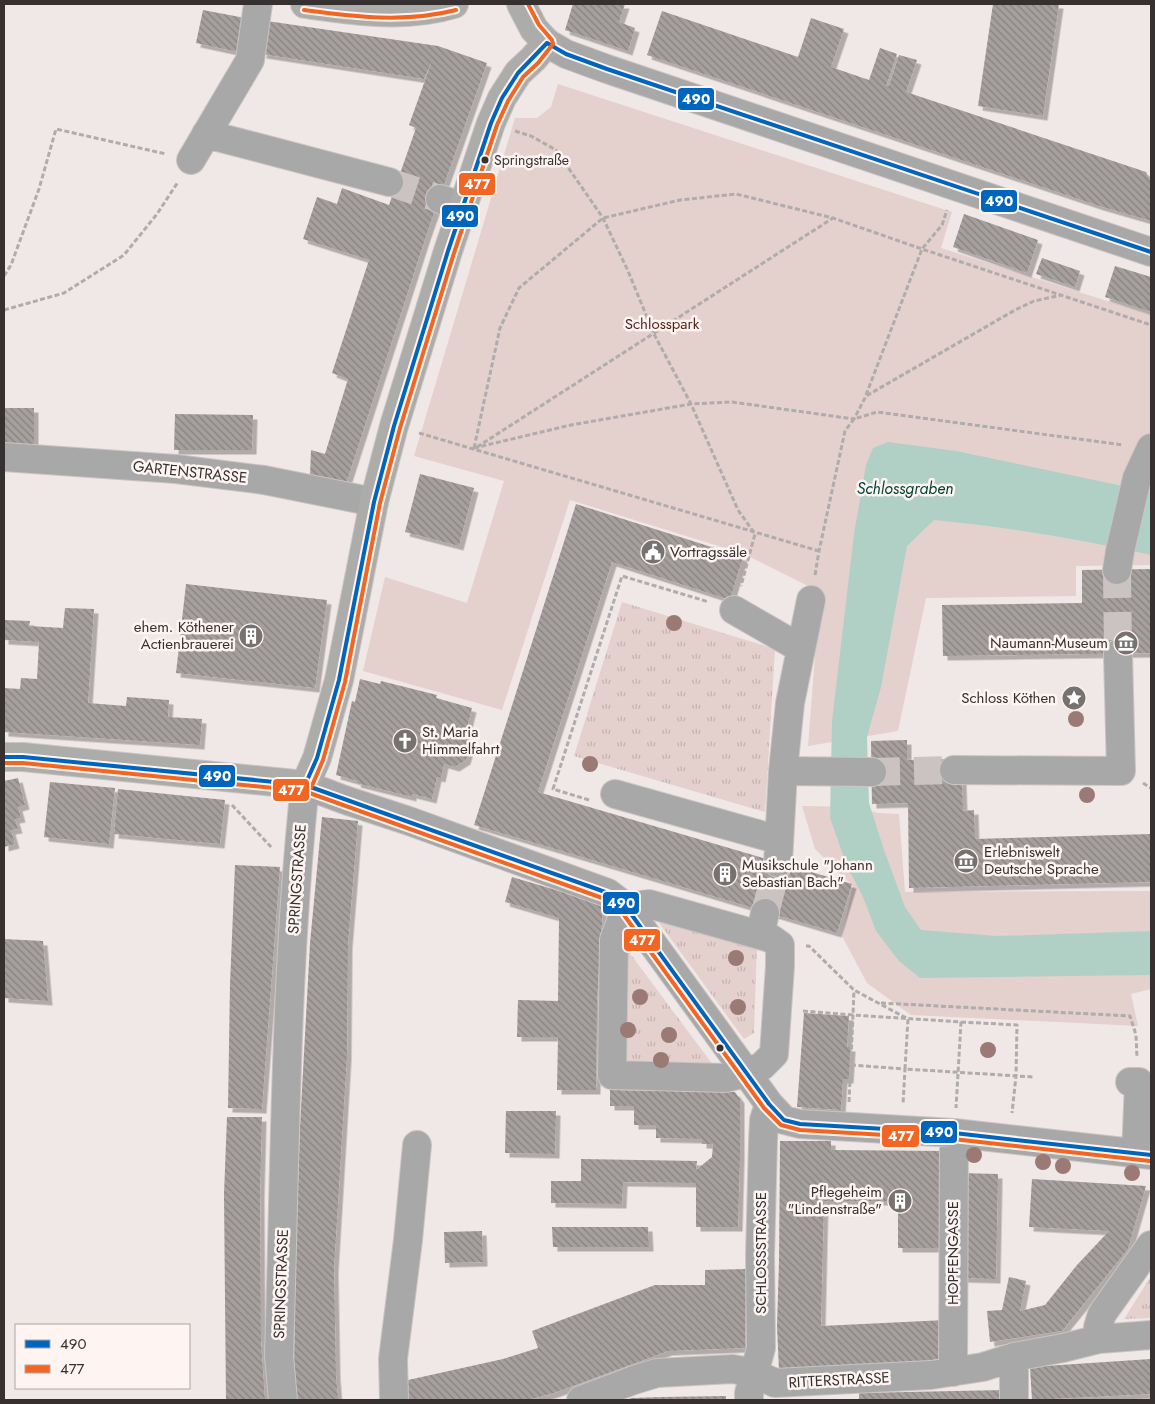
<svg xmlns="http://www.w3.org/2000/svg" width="1155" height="1404" font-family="Jost,sans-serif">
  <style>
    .grass { fill: url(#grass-tufts) }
    .park { fill: #e4d0cc }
    .water { fill: #b1d0c5 }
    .building { fill: url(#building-back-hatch); filter: url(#shadow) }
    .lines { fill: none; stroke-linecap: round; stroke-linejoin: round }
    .minor-tunnel { stroke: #cbc3c2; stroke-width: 28; stroke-dasharray: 28 14; stroke-linecap: butt }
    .minor-casing { stroke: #cac4c2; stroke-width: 30 }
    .major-casing { stroke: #cac4c2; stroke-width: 30 }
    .path { stroke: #afacac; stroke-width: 3; stroke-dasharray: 5 2.5; stroke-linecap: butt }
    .minor { stroke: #a9a8a8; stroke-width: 28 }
    .major { stroke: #acacaa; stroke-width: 28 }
    .bus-1-casing { stroke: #fef4f2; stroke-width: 8 }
    .bus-2-casing { stroke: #fef4f2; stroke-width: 8 }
    .bus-1 { stroke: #0065bd; stroke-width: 4 }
    .bus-2 { stroke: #f26522; stroke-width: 4 }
    .tree { fill: #9b7974 }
    .bus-dot { fill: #363130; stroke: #fef4f2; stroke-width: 2 }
    .labels { text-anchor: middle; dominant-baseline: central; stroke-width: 5; stroke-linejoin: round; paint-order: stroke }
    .bus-label { font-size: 14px; fill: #363130; stroke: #fef4f2; text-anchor: start }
    .park-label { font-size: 15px; fill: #551f16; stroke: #fef4f2 }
    .street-label { font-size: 15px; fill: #363130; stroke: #fef4f2 }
    .poi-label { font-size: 15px; fill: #363130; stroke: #fef4f2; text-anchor: start }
    .water-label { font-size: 16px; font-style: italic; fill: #004538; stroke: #fef4f2 }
    .line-badge { stroke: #fef4f2; stroke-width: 2 }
    .badge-label { font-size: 14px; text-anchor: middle; font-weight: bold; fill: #fff }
  </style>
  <defs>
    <pattern id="grass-tufts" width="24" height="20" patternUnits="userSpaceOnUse" patternTransform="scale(1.25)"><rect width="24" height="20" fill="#e4d0cc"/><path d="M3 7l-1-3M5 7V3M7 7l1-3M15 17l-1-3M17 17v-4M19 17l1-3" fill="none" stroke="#c4b3b0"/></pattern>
    <pattern id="building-back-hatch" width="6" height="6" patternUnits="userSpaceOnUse" patternTransform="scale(1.25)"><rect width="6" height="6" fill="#a59f9d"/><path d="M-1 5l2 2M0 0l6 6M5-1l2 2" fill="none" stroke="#878280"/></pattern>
    <filter id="shadow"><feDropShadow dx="4.5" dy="4.5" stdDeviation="0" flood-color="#0004"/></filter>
  </defs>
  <rect width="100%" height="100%" fill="#f0e8e6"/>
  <path class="grass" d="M622,602L775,649L765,812L574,756Z
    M657,920L757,944L754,1033L744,1039Z
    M623,944L713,1065L622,1063Z
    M1151,1276V1318L1124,1319Z"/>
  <path class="park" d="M558,84L952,212L941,248L1151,315V565L1076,566V596L926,598L898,731L808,746L820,592L744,554L570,500L502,710L363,671L385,577L467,603L504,481L414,456L515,118H537L551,107Z
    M802,806L854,807L878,813L899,814L905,892L1151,891V989L1131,994L1138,1026L911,1015L867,983L842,936L853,886L815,849Z"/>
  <path class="water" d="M888,442L956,451L1151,492V555C1080,539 1007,527 934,520L907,546L881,687L867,737L869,803L884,850L905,907L921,930L997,936L1151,931V975L920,978L899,961L876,931L863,897L847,866L830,818L832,721L854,534L866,465L873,448Z"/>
  <path class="building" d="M573,4H625L619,22L635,28L628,51L565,30Z
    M993,4H1059L1043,116L978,106Z
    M203,10L245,18L238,52L196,43Z
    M662,11L798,57L811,18L844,29L831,67L869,80L880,48L897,54L886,86H889L899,55L917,60L906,92L1146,172L1151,182V221L1099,206L647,55Z
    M267,21L438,46L487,63L427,233L346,484L310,476L311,450L325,454L348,379L332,373L369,260L303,239L317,197L337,204L342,188L389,205L416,128L409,125L432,61L424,79L262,54Z
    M964,214L1038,240L1027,273L953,247Z
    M1042,258L1080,271L1075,287L1036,274Z
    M1115,266L1151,277V312L1105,297Z
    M4,408H34V448L4,447Z
    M175,414L253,415L252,450H174Z
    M420,474L474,488L459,546L405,532Z
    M576,504L743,557L730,600L612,562L538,792L852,884L837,933L474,825Z
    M1151,569V653L943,656L942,605L1082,603V570Z
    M186,584L327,600L315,688L176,673Z
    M65,608L94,609L88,703L126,706L127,697L169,700L168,717L202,719L200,745L4,732V688L20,689L21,678L37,679L39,642L4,640V620L30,621L29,626L63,628Z
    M360,679L380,684L381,681L437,695L436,698L472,708L465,736L470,746L466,760L455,767L444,764L441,778L437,777L432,799L412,794V797L356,783L357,781L336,775L352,701L355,702Z
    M907,740V760L954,759L962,779L963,811L974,810L975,839L1151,834V882L909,888L908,803L872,804L871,741Z
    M18,778L25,805L18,807L21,818L15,819L18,829L11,830L15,844L4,847V781Z
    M50,782L115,788L109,844L44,837Z
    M118,789L225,800L220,844L114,834Z
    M322,817L358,821L348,944L347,1056L334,1269L336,1375L338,1400H296L294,1375L295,1268L300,1127L310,943Z
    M235,865L280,867L262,1109L228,1108L230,984Z
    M512,877L566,893L603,907L597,1001L596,1090H557L558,1037H517L518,1000L558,1001L559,918L505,902Z
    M4,939L43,941L48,1001L4,998Z
    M804,1013L849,1016L847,1047H851L849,1079H843L841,1110L797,1107Z
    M610,1090L735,1092L740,1099V1157L738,1227H696V1183L623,1182L622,1204L551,1203V1181H581V1159L697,1161L696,1170L712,1157L713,1144H702V1139L656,1138V1125H634V1106H610Z
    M506,1111H556L555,1154L505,1153Z
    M227,1117H262L260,1194L261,1341L265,1400H226L224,1194Z
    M780,1141H831V1150L940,1151V1248H898V1201H824L821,1326L946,1320L947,1357L914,1364L779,1371L777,1326L779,1262Z
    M960,1173L998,1174L996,1279L959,1278Z
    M1032,1179L1146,1186L1128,1249L1062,1331L990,1342L987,1311L1002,1310L1009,1277L1026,1281L1020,1311L1045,1305L1077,1265L1109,1231L1029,1227Z
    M552,1227H648L649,1247H553Z
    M482,1231L483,1262L445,1263L444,1232Z
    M746,1269L745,1348L668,1351L554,1393L528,1400H404L399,1382L503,1359L538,1348L532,1331L655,1285H705V1270Z
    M1151,1359V1394L1032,1400L1030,1367Z
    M1004,1390V1400H859V1393Z
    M726,1396V1400H627L631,1398L662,1397Z"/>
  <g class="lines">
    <path class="minor-tunnel" d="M389,182L440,199
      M1117,570L1118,654
      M872,772L954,770
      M765,913L778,863"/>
    <defs>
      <path id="minor" d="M547,43L566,54L607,69L1151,252
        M206,134L389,182
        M191,160L250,60L258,4
        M440,199L463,207
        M4,457L176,469L264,480L374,502
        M1117,570L1120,551L1137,478L1151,448
        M734,610L800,648
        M954,770L1121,771L1118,654
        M783,771L872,772
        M615,794L779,840
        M778,863L783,771L790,703L811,600
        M649,904L770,938L780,945V966L774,1054L762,1066L746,1073L726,1078L612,1075L614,940L626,907Z
        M760,935L765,913
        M1130,1082H1139L1136,1154
        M1099,1339L1098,1327L1102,1314L1151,1245
        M1014,1357V1400
        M953,1372L954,1133
        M283,1400L279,1356C285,1166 285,974 305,785L345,800L409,821L608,893L626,907L769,1104L784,1120L800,1124L954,1133L1151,1155
        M394,1400L393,1359L408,1240L417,1145
        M581,1400L634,1380L657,1373L733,1369L754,1373L775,1383L931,1375L983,1367L1014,1357L1063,1348L1099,1339L1151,1335
        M749,1400V1393L761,1348L760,1256L763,1141L764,1120L769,1104"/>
      <path id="major" d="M305,4C355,11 405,19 454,4
        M4,757H23L305,785L317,758L339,680L374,502L394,426L448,251L491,123L502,98L518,73L533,59L547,43L534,29L521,4"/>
    </defs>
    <use href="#minor" class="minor-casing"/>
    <use href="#major" class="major-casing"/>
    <path class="path" d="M515,131L531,136L556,150L603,218L628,271L654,334L691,404L738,510L755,534L741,586
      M4,276L11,265L39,189L56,129L166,154
      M4,310L64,293L124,255L157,214L178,182
      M866,395L922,249L942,225L947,210
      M419,433L819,551
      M477,447L833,218
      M474,448L500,328L519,288L603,218L680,200L736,194L833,218L922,249L1151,325
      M474,448L571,425L691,404L732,402L854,419L866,396L1015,310L1034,301L1062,295
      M815,575L819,551L845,431L854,419L877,412L1123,445
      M1143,783L1151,788
      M589,800L553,789L622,576L709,602
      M232,805L272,848
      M806,946H809L854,990L908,1019L905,1069L1034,1077
      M881,1003L1130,1016L1136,1035L1137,1057
      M803,1011L853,1015L854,990
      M961,1022L1017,1025L1016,1076L1012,1113
      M851,1065L905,1069L903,1104
      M849,1102L853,1015L961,1022L956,1108"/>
    <use href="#minor" class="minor"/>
    <use href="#major" class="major"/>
    <defs>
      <path id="bus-1" d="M547,43L566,54L607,69L1151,252
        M4,757H23L305,785L608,893L626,907L769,1104L784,1120L800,1124L954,1133L1151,1155
        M305,785L317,758L339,680L374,502L394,426L448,251L491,123L502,98L518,73L547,43"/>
      <path id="bus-2" d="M304,10C356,17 405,23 456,10
        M4,763H23L304,791L605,899L621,911L764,1108L781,1125L800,1130L953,1139L1150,1161
        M311,788L323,760L345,682L380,503L400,428L454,253L497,125L508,101L523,77L538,63L553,44L552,40L539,25L528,4"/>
    </defs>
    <use href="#bus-1" class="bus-1-casing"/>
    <use href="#bus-2" class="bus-2-casing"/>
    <use href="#bus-1" class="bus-1"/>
    <use href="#bus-2" class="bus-2"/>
  </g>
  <g class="tree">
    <circle cx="674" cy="623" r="8"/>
    <circle cx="1076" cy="719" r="8"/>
    <circle cx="590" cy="764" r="8"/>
    <circle cx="1087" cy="795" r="8"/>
    <circle cx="736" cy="958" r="8"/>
    <circle cx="640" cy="997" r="8"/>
    <circle cx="738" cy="1007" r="8"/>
    <circle cx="628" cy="1030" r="8"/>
    <circle cx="669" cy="1035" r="8"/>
    <circle cx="988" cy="1050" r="8"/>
    <circle cx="661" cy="1060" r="8"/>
    <circle cx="974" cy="1155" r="8"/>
    <circle cx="1043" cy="1162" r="8"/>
    <circle cx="1063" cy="1166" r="8"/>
    <circle cx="1132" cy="1173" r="8"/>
  </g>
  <defs>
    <symbol id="civic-disc" viewBox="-11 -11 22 22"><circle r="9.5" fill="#777170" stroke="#fef4f2"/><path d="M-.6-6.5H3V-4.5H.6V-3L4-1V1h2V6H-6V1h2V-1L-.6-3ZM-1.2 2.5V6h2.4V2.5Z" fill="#fff"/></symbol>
    <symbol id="building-disc" viewBox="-11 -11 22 22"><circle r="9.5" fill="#777170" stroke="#fef4f2"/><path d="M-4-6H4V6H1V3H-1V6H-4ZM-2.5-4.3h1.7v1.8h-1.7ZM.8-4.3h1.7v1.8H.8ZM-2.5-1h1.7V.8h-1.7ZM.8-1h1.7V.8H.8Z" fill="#fff"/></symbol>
    <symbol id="museum-disc" viewBox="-11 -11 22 22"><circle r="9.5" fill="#777170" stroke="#fef4f2"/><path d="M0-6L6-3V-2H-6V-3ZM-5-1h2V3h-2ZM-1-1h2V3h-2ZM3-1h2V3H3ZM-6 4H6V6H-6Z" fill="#fff"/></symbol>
    <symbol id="sight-disc" viewBox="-11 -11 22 22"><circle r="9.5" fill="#777170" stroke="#fef4f2"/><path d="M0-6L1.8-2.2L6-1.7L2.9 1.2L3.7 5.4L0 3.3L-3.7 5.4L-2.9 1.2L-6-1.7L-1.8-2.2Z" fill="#fff"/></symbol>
    <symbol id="church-disc" viewBox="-11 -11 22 22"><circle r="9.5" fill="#777170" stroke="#fef4f2"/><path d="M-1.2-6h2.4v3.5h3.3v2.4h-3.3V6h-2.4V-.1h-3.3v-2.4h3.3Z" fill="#fff"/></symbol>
  </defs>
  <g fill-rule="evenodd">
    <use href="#civic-disc" x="639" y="538" width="28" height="28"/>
    <use href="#building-disc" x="237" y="622" width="28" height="28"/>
    <use href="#museum-disc" x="1112" y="629" width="28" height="28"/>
    <use href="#sight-disc" x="1060" y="684" width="28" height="28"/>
    <use href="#church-disc" x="391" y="727" width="28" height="28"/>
    <use href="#museum-disc" x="952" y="847" width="28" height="28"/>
    <use href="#building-disc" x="711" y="860" width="28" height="28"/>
    <use href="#building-disc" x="886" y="1187" width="28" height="28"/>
  </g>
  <g class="bus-dot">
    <circle cx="485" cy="160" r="4.5"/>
    <circle cx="720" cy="1048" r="4.5"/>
  </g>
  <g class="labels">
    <g class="bus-label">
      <text x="494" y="160">Springstraße</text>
    </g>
    <g class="park-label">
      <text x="662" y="324">Schlosspark</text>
    </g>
    <g class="street-label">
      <text transform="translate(190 472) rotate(6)">GARTENSTRASSE</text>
      <text transform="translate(297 879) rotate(-86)">SPRINGSTRASSE</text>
      <text transform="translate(761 1253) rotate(-90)">SCHLOSSSTRASSE</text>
      <text transform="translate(953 1253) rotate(-90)">HOPFENGASSE</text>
      <text transform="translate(281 1284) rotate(-88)">SPRINGSTRASSE</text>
      <text transform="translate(839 1380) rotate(-3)">RITTERSTRASSE</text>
    </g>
    <g class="poi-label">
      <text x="670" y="552">Vortragssäle</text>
      <text x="234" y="627" text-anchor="end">ehem. Köthener<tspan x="234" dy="17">Actienbrauerei</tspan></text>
      <text x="1108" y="643" text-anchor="end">Naumann-Museum</text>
      <text x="1056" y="698" text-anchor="end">Schloss Köthen</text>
      <text x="422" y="732">St. Maria<tspan x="422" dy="17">Himmelfahrt</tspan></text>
      <text x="984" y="852">Erlebniswelt<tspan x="984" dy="17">Deutsche Sprache</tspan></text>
      <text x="742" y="865">Musikschule "Johann<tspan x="742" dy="17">Sebastian Bach"</tspan></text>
      <text x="882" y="1192" text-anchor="end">Pflegeheim<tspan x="882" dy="17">"Lindenstraße"</tspan></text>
    </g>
    <g class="water-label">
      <text x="905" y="488">Schlossgraben</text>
    </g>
  </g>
  <g class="line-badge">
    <rect x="677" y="87" width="38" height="24" rx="5" fill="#0065bd"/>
    <rect x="458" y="172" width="38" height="24" rx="5" fill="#f26522"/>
    <rect x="980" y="189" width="38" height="24" rx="5" fill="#0065bd"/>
    <rect x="441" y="204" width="38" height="24" rx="5" fill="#0065bd"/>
    <rect x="198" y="764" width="38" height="24" rx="5" fill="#0065bd"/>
    <rect x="272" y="778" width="38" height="24" rx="5" fill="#f26522"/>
    <rect x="602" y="891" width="38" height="24" rx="5" fill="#0065bd"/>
    <rect x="623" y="928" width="38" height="24" rx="5" fill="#f26522"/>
    <rect x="920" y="1120" width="38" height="24" rx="5" fill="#0065bd"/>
    <rect x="881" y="1124" width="39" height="24" rx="5" fill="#f26522"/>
  </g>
  <g class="badge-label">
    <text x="696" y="104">490</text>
    <text x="477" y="189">477</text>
    <text x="999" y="206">490</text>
    <text x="460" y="221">490</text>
    <text x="217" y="781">490</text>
    <text x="291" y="795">477</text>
    <text x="621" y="908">490</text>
    <text x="642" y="945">477</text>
    <text x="939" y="1137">490</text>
    <text x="901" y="1141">477</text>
  </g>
  <rect width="1155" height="1404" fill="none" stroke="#363130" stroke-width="10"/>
  <rect x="15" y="1324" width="175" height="65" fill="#fef4f2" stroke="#aea6a4"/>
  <rect x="25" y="1340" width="25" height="8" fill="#0065bd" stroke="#aea6a4"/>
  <text x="60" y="1349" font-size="15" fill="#363130">490</text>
  <rect x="25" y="1365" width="25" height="8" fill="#f26522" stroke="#aea6a4"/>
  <text x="60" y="1374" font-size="15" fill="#363130">477</text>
</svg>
